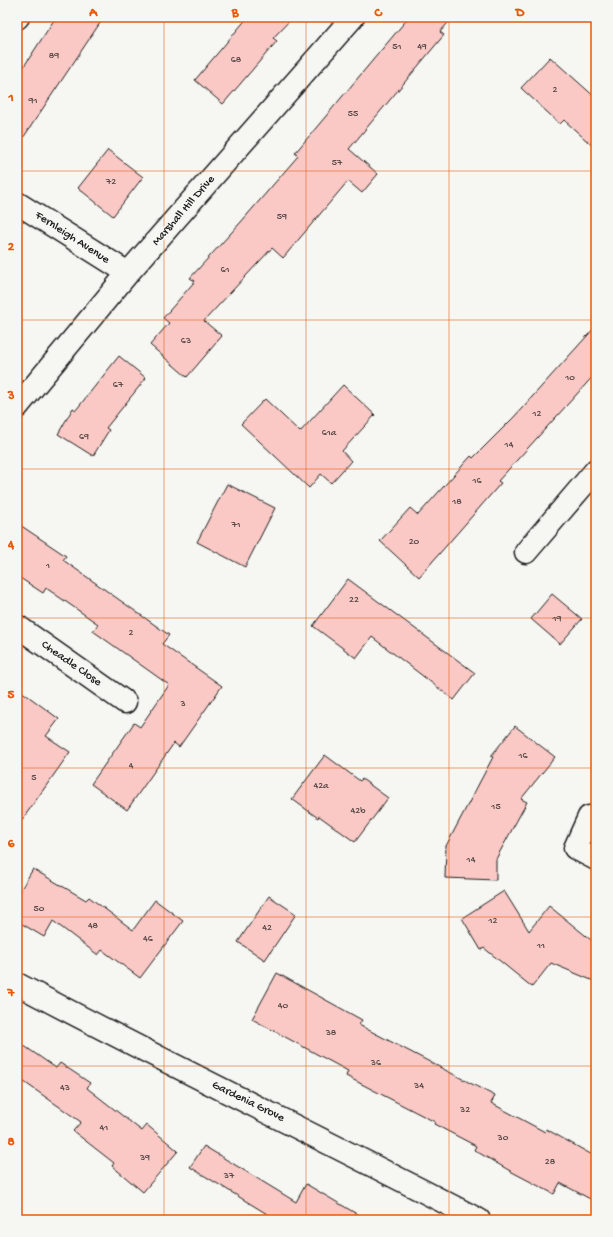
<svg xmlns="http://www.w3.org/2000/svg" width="613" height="1237" font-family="'Gochi Hand',sans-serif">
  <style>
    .building { fill: #fac9c5; stroke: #1c1c1c }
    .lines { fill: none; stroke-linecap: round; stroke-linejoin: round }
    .minor-casing { stroke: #1c1c1c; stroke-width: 25 }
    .minor { stroke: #f6f6f2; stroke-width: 22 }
    .grid { fill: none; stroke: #e8590c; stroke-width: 1; stroke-opacity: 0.55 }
    .labels { text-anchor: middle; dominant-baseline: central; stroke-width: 3.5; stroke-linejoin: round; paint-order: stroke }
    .number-label { font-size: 10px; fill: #544746 }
    .street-label { font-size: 12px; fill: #1c1c1c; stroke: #f6f6f2 }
    .neatline { fill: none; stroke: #e8590c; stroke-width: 1.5 }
    .grid-label { font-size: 13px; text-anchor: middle; font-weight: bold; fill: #e8590c }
  </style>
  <rect width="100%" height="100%" fill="#f6f6f2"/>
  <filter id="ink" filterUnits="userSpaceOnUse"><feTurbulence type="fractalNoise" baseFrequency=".025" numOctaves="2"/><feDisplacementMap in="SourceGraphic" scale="8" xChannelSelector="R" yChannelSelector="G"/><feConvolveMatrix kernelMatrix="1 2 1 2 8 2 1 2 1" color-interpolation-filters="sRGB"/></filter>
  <g filter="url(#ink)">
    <path class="building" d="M56,17H104L17,147V77Z
      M248,17H293L273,38L277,41L223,104L195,80Z
      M409,17H453L440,32L444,35L349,149L378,174L362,193L348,181L283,258L272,248L204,321L222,336L187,377L150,345L169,323L163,318L195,281L190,278L241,222L298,156L295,153Z
      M550,57L596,98V149L564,120L560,124L521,88Z
      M108,150L143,177L113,216L78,188Z
      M596,326V373L498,481L501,483L419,577L380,541L410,508L418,515L471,456L473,458L514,417Z
      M119,356L146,378L106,428L109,430L93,456L58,434L73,408L76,410Z
      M343,385L375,415L342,451L351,461L331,483L321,474L309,488L241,424L265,399L300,432Z
      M227,484L275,508L245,567L197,542Z
      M17,523L66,556L63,560L169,635L162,644L222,686L179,747L174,743L127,810L91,784L134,723L140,727L169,685L93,631L98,624L46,588L43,593L17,576Z
      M348,579L475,673L454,700L372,637L356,658L313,626Z
      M552,594L582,619L560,644L531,619Z
      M17,688L59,719L46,736L70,752L17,827Z
      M515,726L555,757L521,799L527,802L496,859V880L445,878L446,846L493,757L491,756Z
      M325,755L360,781L362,779L388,798L355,842L319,816L318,818L292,799Z
      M33,869L86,900L89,897L133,930L155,900L183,921L140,978L102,950L98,955L53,921L44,937L17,921V896Z
      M504,891L529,931L549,906L596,944V982L551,963L532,987L484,948L481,950L462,918Z
      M269,896L296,914L265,960L238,942Z
      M277,973L362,1020L359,1025L495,1096L491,1103L545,1132L546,1129L596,1157V1202L560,1183L554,1194L512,1172L474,1150L476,1146L434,1124L435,1122L346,1076L348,1071L252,1019Z
      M17,1041L56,1068L60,1063L90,1083L87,1088L142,1131L147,1125L178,1151L143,1192L112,1166L114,1163L73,1131L81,1122L17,1077Z
      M204,1146L296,1202L306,1184L367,1220H277L190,1167Z"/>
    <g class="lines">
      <defs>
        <path id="minor" d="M17,18L18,17
          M17,203L128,273
          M17,407L128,273L353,17
          M526,552L596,470
          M17,626L125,702
          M589,817L575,848L596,859
          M17,984C170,1065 325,1140 479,1220"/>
      </defs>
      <use href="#minor" class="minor-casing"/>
      <use href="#minor" class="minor"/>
    </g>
  </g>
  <path class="grid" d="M164,17V1220M306,17V1220M449,17V1220M17,171H596M17,320H596M17,469H596M17,618H596M17,768H596M17,917H596M17,1066H596"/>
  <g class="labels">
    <g class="number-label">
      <text x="397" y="47">51</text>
      <text x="422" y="47">49</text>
      <text x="54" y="56">89</text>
      <text x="236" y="60">68</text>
      <text x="555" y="90">2</text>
      <text x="33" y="101">91</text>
      <text x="353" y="114">55</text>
      <text x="337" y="163">57</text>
      <text x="111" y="182">72</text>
      <text x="282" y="217">59</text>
      <text x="225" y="270">61</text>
      <text x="186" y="341">63</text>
      <text x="570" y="378">10</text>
      <text x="118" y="385">67</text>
      <text x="537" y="414">12</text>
      <text x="329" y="433">61a</text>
      <text x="84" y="437">69</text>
      <text x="509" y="445">14</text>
      <text x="477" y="481">16</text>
      <text x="457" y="502">18</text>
      <text x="236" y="525">71</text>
      <text x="414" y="542">20</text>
      <text x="48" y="566">1</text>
      <text x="354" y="600">22</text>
      <text x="557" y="619">19</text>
      <text x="131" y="633">2</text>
      <text x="183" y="704">3</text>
      <text x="523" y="756">16</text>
      <text x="131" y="766">4</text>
      <text x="34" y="778">5</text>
      <text x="321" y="786">42a</text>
      <text x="496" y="807">15</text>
      <text x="358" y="811">42b</text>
      <text x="471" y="860">14</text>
      <text x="39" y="909">50</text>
      <text x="493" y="921">12</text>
      <text x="93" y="926">48</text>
      <text x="267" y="928">42</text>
      <text x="148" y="939">46</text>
      <text x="541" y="946">11</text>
      <text x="283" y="1006">40</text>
      <text x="331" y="1033">38</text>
      <text x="376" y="1063">36</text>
      <text x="419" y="1086">34</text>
      <text x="65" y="1088">43</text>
      <text x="465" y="1110">32</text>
      <text x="104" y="1128">41</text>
      <text x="503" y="1138">30</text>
      <text x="145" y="1158">39</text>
      <text x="550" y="1162">28</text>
      <text x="229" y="1176">37</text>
    </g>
    <g class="street-label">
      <text transform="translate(184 211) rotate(-49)">Marshall Hill Drive</text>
      <text transform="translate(72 238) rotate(33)">Fernleigh Avenue</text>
      <text transform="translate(71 664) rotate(35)">Cheadle Close</text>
      <text transform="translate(248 1102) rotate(26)">Gardenia Grove</text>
    </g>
  </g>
  <rect width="613" height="1237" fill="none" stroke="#f6f6f2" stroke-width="44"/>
  <rect x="22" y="22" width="569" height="1193" class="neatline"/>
  <g class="grid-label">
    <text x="93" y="16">A</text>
    <text x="235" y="16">B</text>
    <text x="378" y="16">C</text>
    <text x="520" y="16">D</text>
    <text x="11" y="101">1</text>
    <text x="11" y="250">2</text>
    <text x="11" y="399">3</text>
    <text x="11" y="548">4</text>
    <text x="11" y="698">5</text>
    <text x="11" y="847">6</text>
    <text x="11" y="996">7</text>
    <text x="11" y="1145">8</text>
  </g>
</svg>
